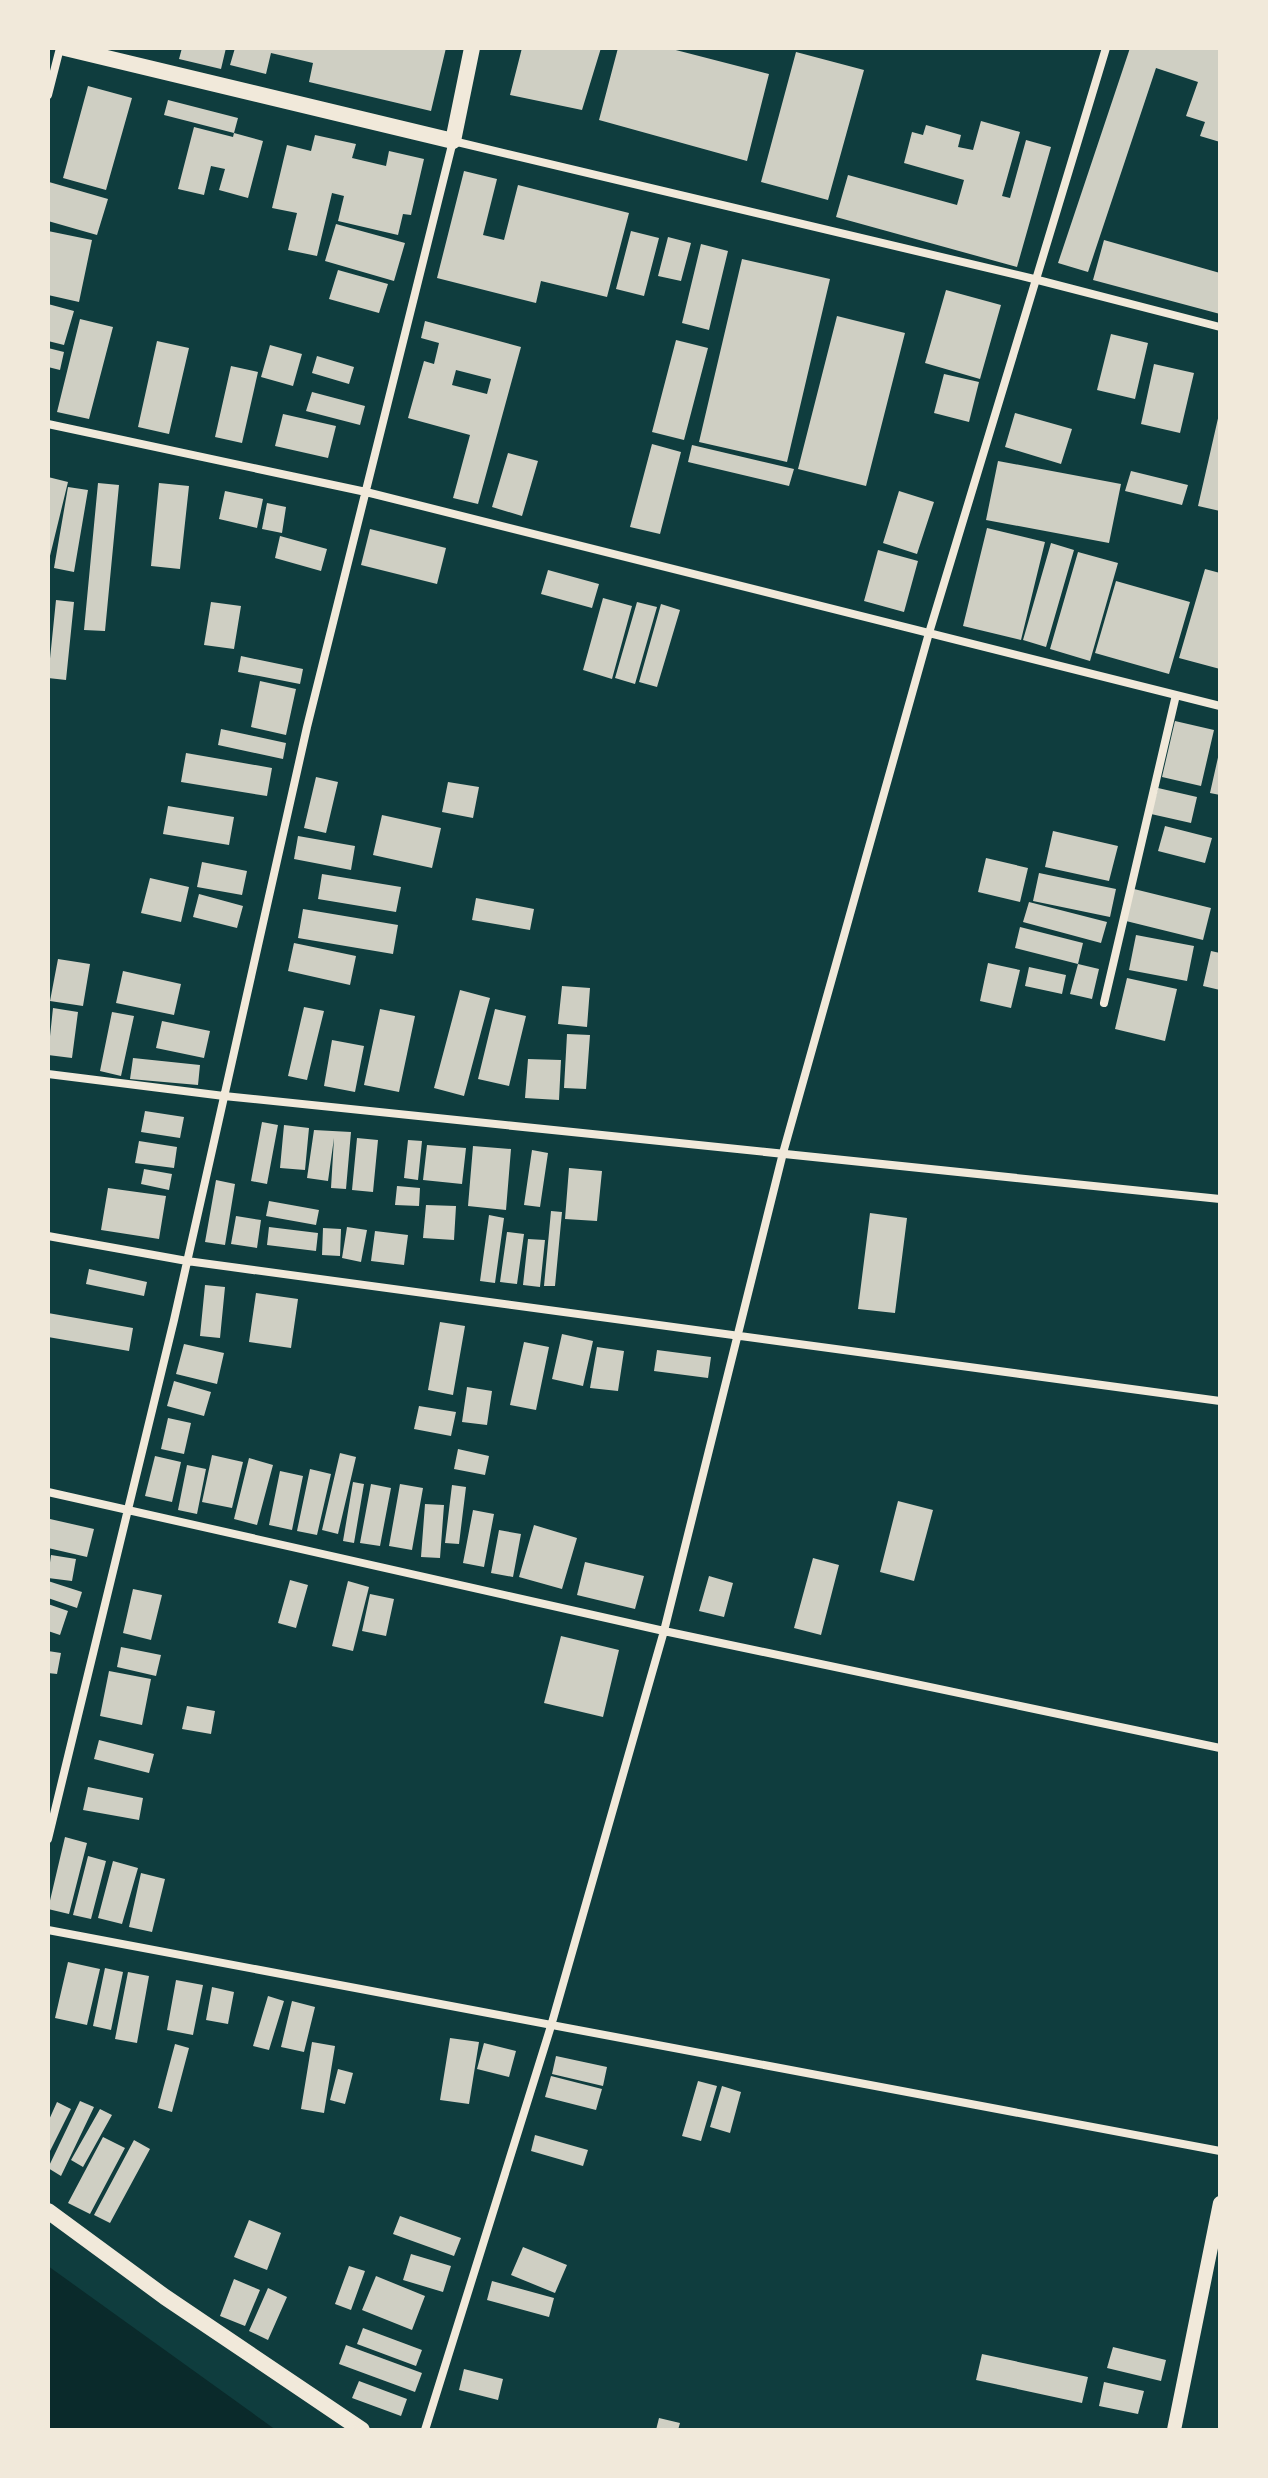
<svg xmlns="http://www.w3.org/2000/svg" width="1268" height="2478" font-family="'Public Sans',sans-serif">
  <style>
    .water { fill: #0a2a2b }
    .building { fill: #cfcfc3; fill-rule: evenodd }
    .lines { fill: none; stroke-linecap: round; stroke-linejoin: round }
    .minor { stroke: #f1e9da; stroke-width: 8 }
    .tertiary { stroke: #f1e9da; stroke-width: 14 }
    .secondary { stroke: #f1e9da; stroke-width: 16 }
  </style>
  <rect width="100%" height="100%" fill="#0f3d3e"/>
  <path class="water" d="M48,2266L276,2430H48Z"/>
  <path class="building" d="M182,48H226L221,69L179,59Z
    M235,48H446L431,111L309,82L313,63L271,53L266,74L230,65Z
    M522,48H601L582,110L510,95Z
    M618,48H668L769,74L747,161L599,120Z
    M1130,48H1220V142L1200,136L1205,122L1186,116L1198,82L1156,68L1088,272L1058,263Z
    M796,52L864,70L828,200L761,182Z
    M88,86L132,98L106,190L63,178Z
    M168,100L238,118L234,133L164,115Z
    M981,121L1020,132L1002,196L1010,198L1026,140L1051,147L1017,267L836,217L848,175L957,205L964,180L904,163L912,132L923,135L926,125L961,135L958,147L973,150Z
    M194,127L233,137L234,133L263,141L248,198L219,190L225,169L211,166L204,195L178,189Z
    M315,135L356,144L352,158L386,166L389,151L424,159L411,215L403,214L398,235L338,221L344,196L332,193L317,256L288,250L297,213L272,208L287,145L311,151Z
    M464,171L497,179L483,235L504,240L518,185L629,213L607,297L541,281L536,303L437,278Z
    M49,182L108,199L97,235L48,221Z
    M336,224L405,243L394,281L325,261Z
    M48,231L92,240L79,302L48,295Z
    M631,231L659,238L644,296L616,289Z
    M668,237L691,243L681,281L658,276Z
    M1104,240L1220,273V314L1093,280Z
    M701,244L728,251L709,330L682,323Z
    M742,259L830,279L787,462L699,442Z
    M338,270L388,284L379,313L329,299Z
    M946,290L1001,305L980,379L925,363Z
    M48,304L74,311L64,345L48,341Z
    M837,316L905,333L866,486L798,469Z
    M80,319L113,327L89,419L57,412Z
    M425,321L521,347L478,504L453,498L470,435L408,418L424,361L434,364L439,343L421,338ZM456,370L491,379L487,394L452,385Z
    M1111,334L1148,343L1135,399L1097,390Z
    M676,340L708,348L684,440L652,432Z
    M157,341L189,348L169,434L138,427Z
    M270,345L302,354L293,386L261,377Z
    M48,348L64,352L60,370L48,367Z
    M317,356L354,367L349,384L312,373Z
    M1154,364L1194,373L1180,433L1141,424Z
    M231,366L258,372L242,443L215,437Z
    M944,374L979,382L969,422L934,413Z
    M312,392L365,406L360,425L306,411Z
    M1015,413L1072,429L1061,464L1005,447Z
    M283,414L336,426L328,458L275,446Z
    M1219,414H1220V511L1198,506Z
    M652,444L681,452L660,534L630,527Z
    M692,445L794,469L789,486L688,462Z
    M508,453L538,461L522,516L492,507Z
    M998,461L1121,484L1109,543L986,520Z
    M1131,471L1188,485L1182,505L1125,491Z
    M48,477L68,482L49,560H48Z
    M98,483L119,485L105,631L84,630Z
    M159,483L189,486L180,569L151,566Z
    M68,487L88,490L74,572L54,568Z
    M225,491L263,499L257,528L219,519Z
    M899,491L934,502L917,554L883,543Z
    M267,503L286,507L282,533L262,529Z
    M987,528L1045,542L1021,640L963,626Z
    M370,529L446,548L437,584L361,565Z
    M280,536L327,549L321,571L275,558Z
    M1051,543L1074,550L1046,647L1023,640Z
    M878,550L918,561L904,612L864,601Z
    M1078,552L1118,563L1090,661L1050,649Z
    M1205,569L1220,573V669L1179,658Z
    M548,570L599,584L592,608L541,594Z
    M1116,581L1190,602L1169,674L1095,653Z
    M603,598L632,606L612,679L583,670Z
    M56,600L74,602L66,680L48,678Z
    M211,602L241,606L234,649L204,645Z
    M637,602L657,607L635,684L615,678Z
    M661,604L680,610L657,687L639,682Z
    M241,656L303,669L300,684L238,672Z
    M260,681L296,689L286,735L251,727Z
    M1175,721L1214,730L1201,786L1162,777Z
    M221,729L286,743L283,759L218,745Z
    M186,753L272,768L267,796L181,782Z
    M1219,753H1220V795L1210,793Z
    M316,777L338,782L326,833L304,828Z
    M448,782L479,787L473,818L442,812Z
    M1158,788L1197,797L1191,823L1151,814Z
    M168,806L234,817L229,845L163,834Z
    M382,815L441,828L432,868L373,855Z
    M1165,826L1212,838L1205,863L1158,851Z
    M1053,831L1118,846L1109,881L1045,867Z
    M298,836L355,846L351,870L294,859Z
    M986,858L1028,868L1020,902L978,892Z
    M202,862L247,871L242,895L197,887Z
    M1039,873L1116,889L1110,917L1033,901Z
    M322,874L401,887L396,912L318,899Z
    M150,878L189,887L181,922L141,913Z
    M1134,889L1211,908L1203,940L1126,921Z
    M199,894L243,906L237,928L193,917Z
    M476,898L534,909L530,930L472,920Z
    M1029,902L1107,922L1101,943L1023,922Z
    M303,909L398,925L393,954L298,938Z
    M1020,927L1083,943L1078,964L1015,948Z
    M1136,935L1194,946L1187,981L1129,970Z
    M294,943L356,956L350,985L288,971Z
    M1211,951L1220,953V990L1203,986Z
    M58,959L90,964L83,1006L50,1001Z
    M988,963L1020,970L1011,1008L980,1001Z
    M1078,964L1099,969L1092,999L1070,994Z
    M1029,967L1066,975L1062,994L1025,986Z
    M123,971L181,984L174,1015L116,1003Z
    M1127,978L1177,989L1165,1041L1115,1029Z
    M562,986L590,988L587,1027L558,1024Z
    M460,990L490,998L464,1096L434,1088Z
    M304,1007L324,1011L307,1080L288,1076Z
    M53,1008L78,1012L72,1058L48,1055Z
    M380,1009L415,1016L399,1092L364,1085Z
    M495,1009L526,1016L509,1086L478,1079Z
    M112,1012L134,1016L121,1076L100,1071Z
    M162,1021L210,1031L204,1058L156,1048Z
    M567,1034L590,1035L586,1089L564,1088Z
    M332,1040L364,1046L355,1092L324,1086Z
    M133,1058L200,1065L198,1085L130,1079Z
    M528,1059L561,1060L559,1100L525,1098Z
    M145,1111L184,1117L180,1138L141,1132Z
    M262,1122L278,1125L267,1184L251,1181Z
    M284,1125L309,1128L305,1170L280,1168Z
    M314,1130L351,1132L346,1189L331,1188L334,1138L328,1181L307,1178Z
    M357,1138L378,1140L373,1192L352,1190Z
    M408,1140L422,1141L418,1180L404,1178Z
    M139,1141L177,1147L174,1168L135,1163Z
    M427,1145L466,1148L462,1184L423,1180Z
    M473,1146L511,1149L506,1210L468,1206Z
    M532,1150L548,1153L540,1207L524,1205Z
    M569,1168L602,1171L597,1221L565,1219Z
    M144,1169L172,1174L169,1190L141,1184Z
    M216,1180L235,1184L225,1245L205,1242Z
    M397,1186L420,1188L419,1206L395,1205Z
    M108,1188L166,1196L159,1239L101,1230Z
    M269,1201L319,1210L316,1225L266,1216Z
    M426,1205L456,1206L454,1240L423,1238Z
    M551,1211L562,1212L555,1286H544Z
    M870,1213L907,1218L895,1313L858,1309Z
    M489,1215L504,1218L495,1283L480,1281Z
    M236,1216L261,1220L257,1248L231,1244Z
    M269,1227L318,1233L316,1251L267,1245Z
    M347,1227L367,1230L361,1262L342,1258Z
    M323,1228L341,1229L340,1256L322,1255Z
    M375,1231L408,1235L404,1265L371,1261Z
    M507,1232L524,1234L517,1284L500,1282Z
    M528,1239L545,1240L540,1287L523,1285Z
    M89,1269L147,1282L144,1296L86,1284Z
    M205,1285L225,1287L220,1338L200,1336Z
    M256,1293L298,1299L291,1348L249,1342Z
    M48,1313L133,1328L129,1351L48,1337Z
    M440,1322L465,1326L453,1395L428,1390Z
    M562,1334L593,1341L583,1386L552,1379Z
    M524,1342L549,1347L536,1410L510,1405Z
    M184,1344L224,1353L217,1384L176,1374Z
    M597,1347L624,1351L618,1391L590,1388Z
    M657,1350L711,1357L708,1378L654,1371Z
    M174,1381L211,1392L204,1416L167,1406Z
    M467,1387L492,1391L487,1425L462,1422Z
    M419,1406L456,1412L451,1436L414,1429Z
    M168,1418L191,1423L184,1454L161,1449Z
    M458,1449L489,1456L485,1475L454,1469Z
    M340,1453L356,1457L338,1534L322,1530Z
    M212,1455L243,1462L232,1508L202,1502Z
    M155,1456L181,1462L172,1502L145,1496Z
    M249,1458L273,1465L257,1525L234,1519Z
    M187,1465L206,1469L197,1514L178,1510Z
    M310,1469L331,1474L317,1535L297,1531Z
    M280,1471L303,1476L292,1530L269,1525Z
    M353,1482L364,1484L354,1543L343,1541Z
    M371,1484L391,1488L380,1546L360,1543Z
    M400,1484L423,1488L412,1550L389,1546Z
    M452,1485L466,1487L459,1544L445,1543Z
    M898,1501L933,1510L914,1581L880,1572Z
    M425,1504L444,1505L440,1558L421,1557Z
    M473,1510L494,1514L484,1567L463,1563Z
    M50,1519L94,1529L87,1557L48,1548Z
    M534,1525L577,1538L562,1589L519,1577Z
    M499,1530L521,1534L513,1577L491,1573Z
    M51,1555L76,1559L72,1581L48,1578Z
    M813,1558L839,1565L821,1635L794,1628Z
    M585,1562L644,1576L635,1609L577,1595Z
    M709,1576L733,1583L724,1617L699,1611Z
    M290,1580L308,1585L296,1628L278,1623Z
    M48,1581L82,1592L77,1608L48,1598Z
    M348,1581L369,1587L353,1651L332,1646Z
    M133,1589L162,1595L151,1640L123,1633Z
    M370,1594L394,1599L386,1636L362,1631Z
    M48,1604L68,1611L60,1635L48,1631Z
    M561,1636L619,1650L603,1717L544,1703Z
    M121,1647L161,1655L156,1676L117,1667Z
    M48,1651L61,1653L57,1674L48,1673Z
    M109,1671L151,1679L142,1725L100,1716Z
    M187,1706L215,1711L211,1734L182,1729Z
    M99,1740L154,1754L149,1773L94,1759Z
    M88,1787L143,1798L139,1820L83,1810Z
    M65,1837L87,1843L69,1914L48,1909Z
    M88,1856L106,1861L91,1919L73,1915Z
    M113,1861L138,1868L122,1924L98,1918Z
    M141,1873L165,1879L152,1932L129,1927Z
    M68,1962L100,1969L87,2025L55,2018Z
    M105,1968L123,1972L111,2030L93,2026Z
    M128,1972L149,1976L137,2043L115,2039Z
    M176,1980L203,1985L193,2035L167,2030Z
    M212,1987L234,1992L228,2024L206,2020Z
    M268,1996L284,2001L269,2050L253,2046Z
    M292,2001L315,2007L304,2052L281,2047Z
    M450,2038L479,2042L469,2104L440,2100Z
    M312,2042L335,2046L324,2113L301,2109Z
    M484,2043L516,2051L509,2077L477,2069Z
    M175,2044L189,2048L172,2112L158,2108Z
    M556,2056L607,2067L603,2086L552,2074Z
    M338,2069L353,2073L345,2104L330,2100Z
    M551,2076L602,2089L596,2110L545,2097Z
    M698,2081L717,2086L701,2141L682,2136Z
    M722,2086L741,2092L730,2133L710,2127Z
    M80,2101L94,2107L61,2176L48,2168Z
    M57,2102L71,2109L48,2155V2122Z
    M100,2109L112,2115L83,2167L71,2160Z
    M535,2135L588,2150L583,2166L531,2151Z
    M103,2137L125,2148L90,2214L68,2203Z
    M134,2140L150,2149L110,2223L94,2215Z
    M400,2216L461,2238L454,2256L393,2234Z
    M249,2220L281,2233L267,2270L234,2257Z
    M523,2247L567,2265L555,2293L511,2275Z
    M411,2254L451,2266L443,2292L403,2280Z
    M349,2266L365,2271L351,2310L335,2304Z
    M376,2276L425,2296L412,2330L362,2310Z
    M234,2279L260,2290L245,2326L220,2316Z
    M492,2281L554,2298L549,2317L487,2300Z
    M268,2288L287,2297L268,2340L249,2331Z
    M363,2328L422,2350L416,2366L357,2344Z
    M346,2345L422,2373L415,2392L339,2364Z
    M1113,2347L1166,2360L1161,2381L1107,2368Z
    M982,2354L1088,2377L1082,2403L976,2380Z
    M464,2369L503,2379L498,2400L459,2390Z
    M359,2381L407,2399L401,2416L352,2398Z
    M1104,2382L1144,2391L1138,2414L1099,2406Z
    M659,2418L680,2423L678,2430H656Z"/>
  <g class="lines">
    <path class="minor" d="M48,95L60,48
      M48,424L366,492L1220,706
      M1104,1003L1176,695
      M48,1074L224,1096L1220,1199
      M48,1236L187,1261L1220,1401
      M48,1492L664,1631L1220,1748
      M48,1839L174,1320L307,727L453,141L1034,279L1220,327
      M48,1930L1220,2151
      M425,2430L551,2026L664,1631L783,1153L929,633L1106,48"/>
    <path class="tertiary" d="M1174,2430L1220,2203"/>
    <path class="secondary" d="M65,48L453,141L472,48
      M48,2211L165,2297L362,2430"/>
  </g>
  <rect width="1268" height="2478" fill="none" stroke="#f1e9da" stroke-width="100"/>
</svg>
